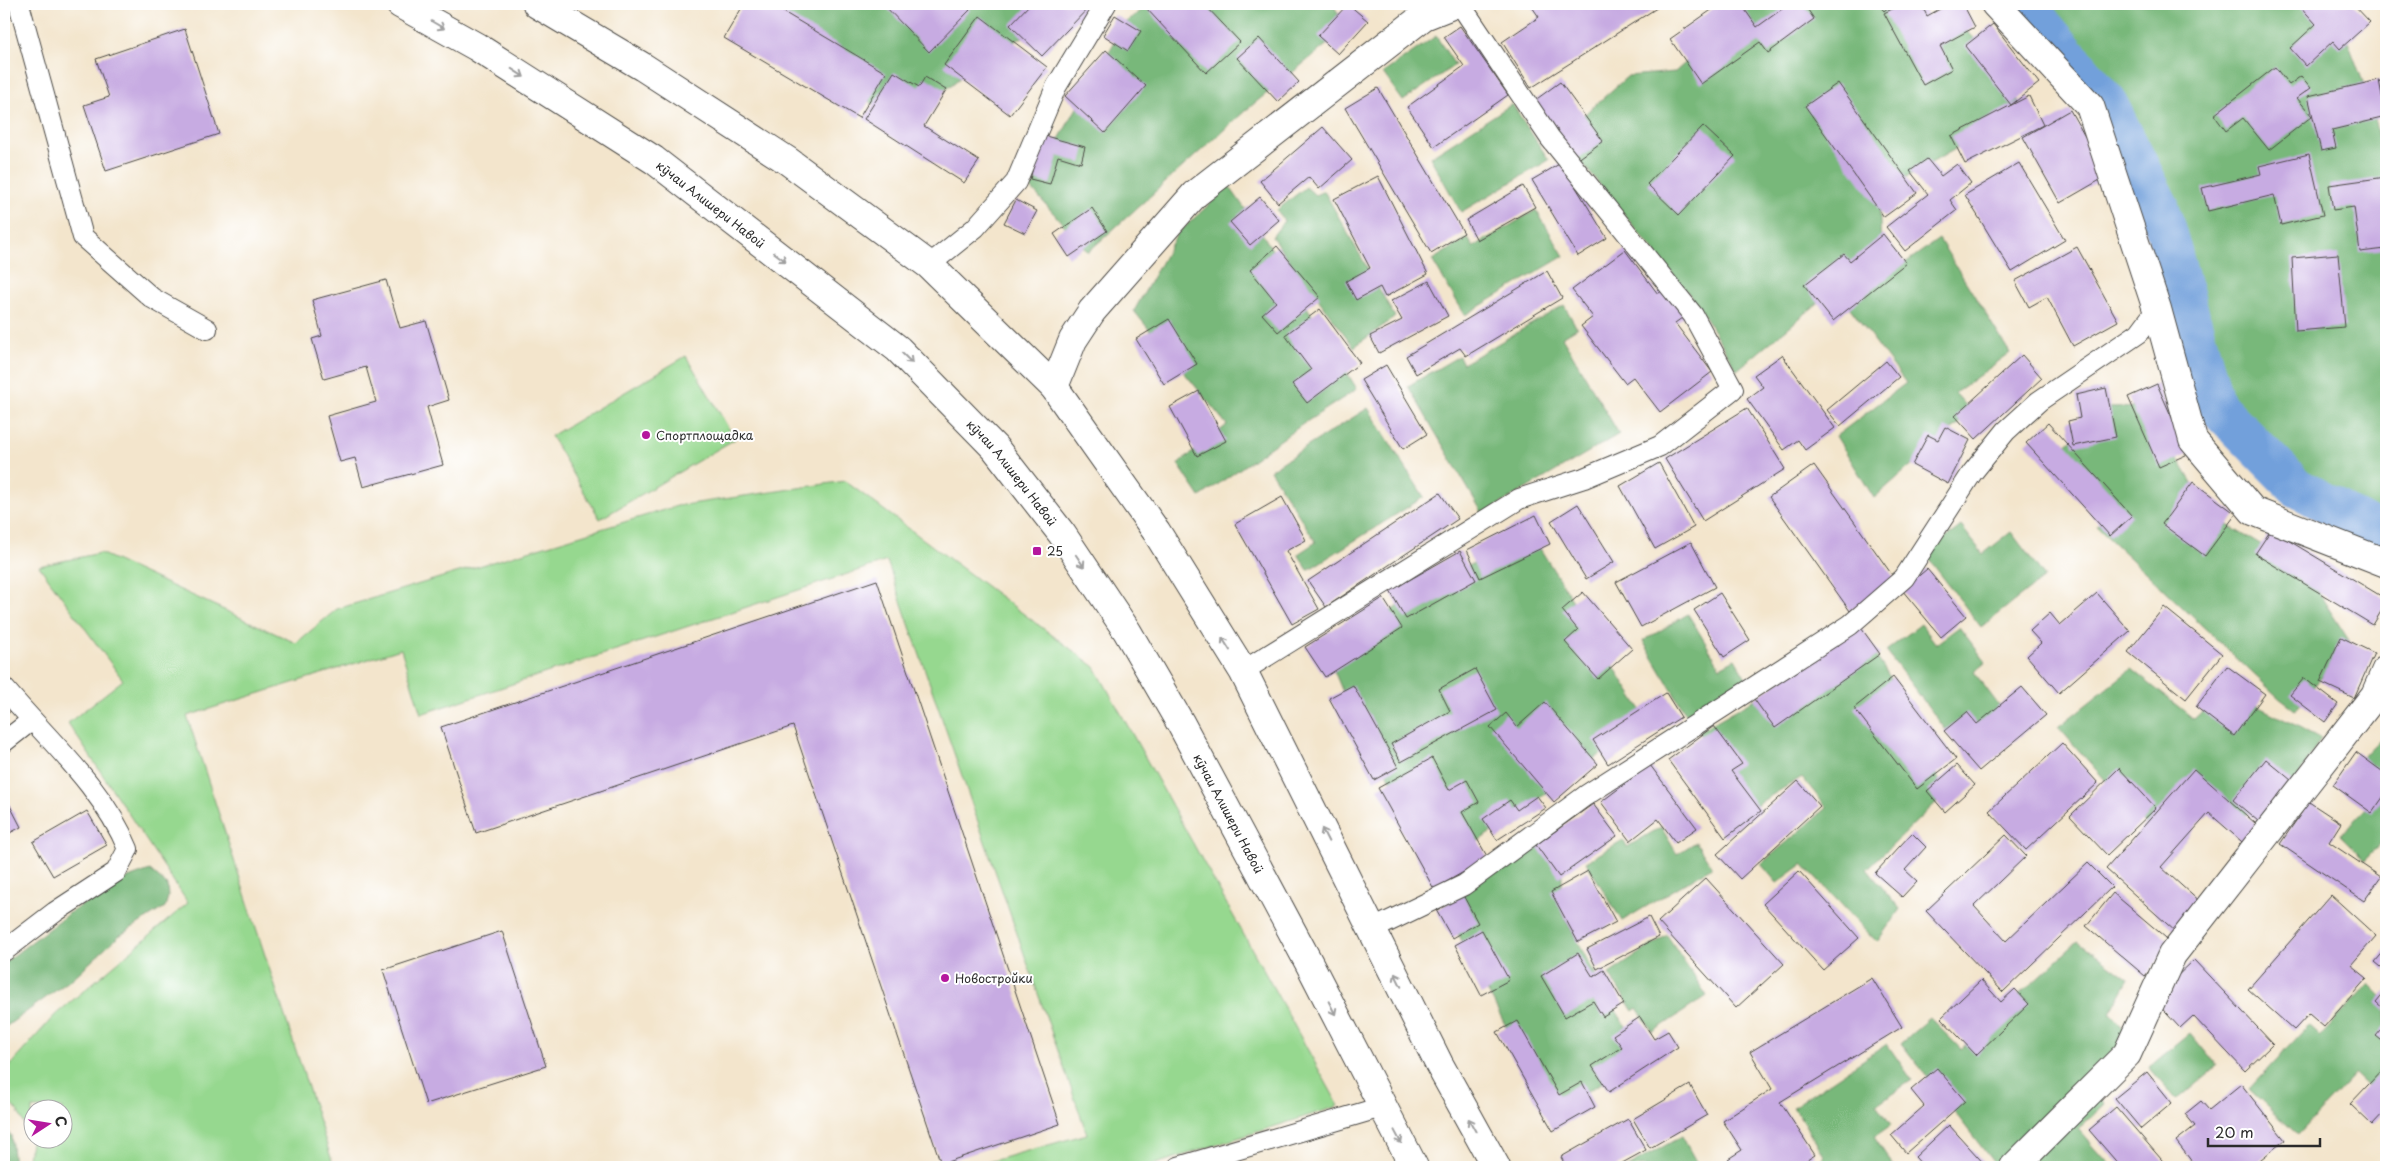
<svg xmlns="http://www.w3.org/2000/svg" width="2390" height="1171" font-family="'Playpen Sans',sans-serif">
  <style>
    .green { fill: #96d88f; stroke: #60825d; fill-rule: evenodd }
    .forest { fill: #78b87a; stroke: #527252 }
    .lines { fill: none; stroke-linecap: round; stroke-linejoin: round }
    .canal { stroke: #72a0db; stroke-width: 40 }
    .building { fill: #c7abe2 }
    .lane-casing { stroke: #494743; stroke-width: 22 }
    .street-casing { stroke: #494743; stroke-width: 30 }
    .secondary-casing { stroke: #494743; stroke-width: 30 }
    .lane { stroke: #fff; stroke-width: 20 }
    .street { stroke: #fff; stroke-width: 28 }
    .secondary { stroke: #fff; stroke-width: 28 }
    .oneway { stroke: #a0a0a0 }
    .poi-dot { fill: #b5179e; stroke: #fff; stroke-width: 2 }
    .labels { text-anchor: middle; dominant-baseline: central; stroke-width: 4; stroke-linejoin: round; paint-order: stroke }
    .street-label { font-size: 12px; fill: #2b2b2b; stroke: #fff }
    .poi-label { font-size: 12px; fill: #2b2b2b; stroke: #fff; text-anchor: start }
  </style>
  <rect width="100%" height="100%" fill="#fff"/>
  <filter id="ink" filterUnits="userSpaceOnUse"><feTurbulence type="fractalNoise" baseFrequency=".02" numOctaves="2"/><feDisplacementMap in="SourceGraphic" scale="10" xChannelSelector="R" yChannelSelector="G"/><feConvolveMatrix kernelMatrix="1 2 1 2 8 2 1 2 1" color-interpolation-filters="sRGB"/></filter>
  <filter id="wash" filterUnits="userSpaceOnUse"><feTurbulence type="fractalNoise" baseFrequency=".0096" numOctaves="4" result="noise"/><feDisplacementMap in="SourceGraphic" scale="20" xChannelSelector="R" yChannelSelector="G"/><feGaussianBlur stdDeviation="1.12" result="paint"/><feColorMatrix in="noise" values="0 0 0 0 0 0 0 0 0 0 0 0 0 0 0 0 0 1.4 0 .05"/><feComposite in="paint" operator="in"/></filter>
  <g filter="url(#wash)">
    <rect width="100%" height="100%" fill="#f3e5cc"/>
    <path class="green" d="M686,356L735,439L600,519L551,436Z
      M845,481L1095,667L1339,1106L1146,1167H971L1087,1134L887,561L421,714L401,649L187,716L334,1167H26L32,1138L17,1110L4,1099V1072L55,1015L188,903L68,723L123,680L39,566L100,553L296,643L337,609L677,506ZM32,1108H62V1138H32Z"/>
    <path class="forest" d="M746,4H1063L1042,27L988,55L903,124L806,59Z
      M1150,4H1333L1346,29L1245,111L1088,252L1031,188L1126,22Z
      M1731,4H1894L1907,24L1959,23L1998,62L2023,110L1879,193L1881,251L1737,370L1698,305L1560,136L1628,76L1675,72L1735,19Z
      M2040,4H2329L2339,18L2372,106L2386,180V524L2307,484L2228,397L2163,197L2114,92Z
      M1436,36L1455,65L1403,101L1383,73Z
      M1512,104L1549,160L1461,212L1430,157Z
      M1229,186L1260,230L1357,389L1303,424L1200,497L1178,464L1227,425L1134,311L1177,234Z
      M1306,187L1315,195L1324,191L1395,317L1354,347L1272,237L1284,221L1277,210Z
      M1536,210L1564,256L1465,315L1432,260L1468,238L1473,247Z
      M1939,239L2010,353L1955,393L1972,412L1874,498L1836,436L1906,383L1847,304Z
      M1564,305L1577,328L1562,337L1619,434L1483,514L1408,386L1459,356L1463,364Z
      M2147,407L2211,515L2306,573L2350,642L2295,710L2279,698L2096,526L2118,508L2060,450L2106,408Z
      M1368,408L1424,497L1308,570L1298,554L1316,542L1270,470Z
      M1961,526L1983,554L2011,532L2045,577L1981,627L1925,554Z
      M1529,531L1648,721L1449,862L1362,738L1325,649Z
      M1688,614L1720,667L1735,659L1749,683L1689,719L1643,641Z
      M1921,624L1936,644L1959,627L1986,662L1974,672L2000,707L1955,742L1886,651Z
      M1863,637L1902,695L1945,794L1867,869L1900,909L1877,942L1803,864L1777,883L1761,864L1827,808L1802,777L1744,812L1699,731Z
      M2131,669L2194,719L2225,690L2321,738L2290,791L2232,822L2202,793L2157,838L2058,727Z
      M2381,738L2386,743V838L2365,860L2340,835L2373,801L2346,774Z
      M1558,824L1562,861V913L1608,998L1646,1058L1550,1112L1444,906Z
      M1661,827L1677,854L1696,842L1712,867L1622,921L1586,862L1623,840L1627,847Z
      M150,870L167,885L168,897L165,907L119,936L73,978L4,1028V963L68,914L120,881Z
      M1667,935L1707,996L1653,1032L1637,1008L1633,1011L1609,974Z
      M2078,941L2129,979L2110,1013L2126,1031L2122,1052L2006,1167H1997L1901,1043L1930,1018L1961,1049Z
      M2369,984L2386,1001V1079L2374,1092L2355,1074L2298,1135L2249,1089L2308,1026L2320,1037Z
      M2190,1033L2217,1066L2177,1100L2149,1067Z
      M1887,1044L1912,1080L1877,1104L1891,1125L1874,1137L1894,1167H1814L1812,1165L1825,1156L1793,1107Z
      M2098,1096L2105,1104L2078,1129L2112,1167H2019Z
      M4,1130L11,1135L14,1167H4Z
      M1682,1136L1699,1167H1627Z"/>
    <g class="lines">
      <path class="canal" d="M2025,4L2107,102L2159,206L2215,405L2296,487L2386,536"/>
    </g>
    <g id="blocks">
      <path class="building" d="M744,4H770L886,73L859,118L724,38Z
        M883,4H964L970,10L929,52Z
        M1030,4H1092L1042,56L1010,25Z
        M1150,4H1204L1240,42L1206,73L1146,8Z
        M1348,4L1368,21L1338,54L1318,36Z
        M1530,4L1560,5L1663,4L1531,88L1502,42L1539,17Z
        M1720,4H1741L1757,27L1789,4H1804L1814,19L1768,53L1760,42L1701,84L1670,39Z
        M1878,4H1892L1884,11Z
        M1902,4H1921L1927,16L1949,4H1963L1975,27L1940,46L1952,69L1923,85L1884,13Z
        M2298,4H2353L2370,22L2340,49L2333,41L2306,66L2290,48L2316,24Z
        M1115,15L1141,31L1128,51L1103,35Z
        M980,16L1047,67L1010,115L944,65Z
        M1993,24L2039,83L2011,105L1965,46Z
        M1460,26L1508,95L1434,147L1407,107L1464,66L1444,37Z
        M185,29L219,134L106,171L84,105L109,97L96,59Z
        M1259,38L1299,82L1278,102L1237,58Z
        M1106,50L1146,86L1105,133L1065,96Z
        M2275,67L2289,85L2301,76L2311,88L2297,98L2312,116L2269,150L2243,118L2226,131L2214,115Z
        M894,72L919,87L925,77L946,90L924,126L979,161L964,183L864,119Z
        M2379,80L2386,117L2332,130L2336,148L2321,151L2308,96Z
        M1560,82L1603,141L1577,160L1534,101Z
        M1838,83L1917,193L1884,217L1805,106Z
        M1378,88L1464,233L1431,253L1345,108Z
        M2029,96L2043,125L1965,164L1951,136Z
        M2070,110L2107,176L2060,203L2023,137Z
        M1703,126L1735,156L1679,215L1647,184Z
        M1323,127L1352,160L1319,189L1309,177L1278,203L1260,181Z
        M1042,135L1085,147L1081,163L1058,156L1050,184L1030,179Z
        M2309,154L2323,215L2281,225L2274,195L2208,211L2202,188L2261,174L2259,166Z
        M1927,159L1941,176L1957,164L1971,183L1950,200L1957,210L1905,251L1886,227L1928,194L1910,171Z
        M1561,163L1607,238L1578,256L1532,180Z
        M2019,163L2065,240L2012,272L1965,195Z
        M1378,176L1428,274L1385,297L1380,287L1356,300L1346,281L1370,268L1334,199Z
        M2386,177V249L2360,252L2354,207L2333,210L2329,185Z
        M1523,186L1535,207L1477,240L1466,220Z
        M1260,197L1279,220L1250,245L1230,222Z
        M1016,200L1037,211L1025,233L1004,223Z
        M1092,208L1107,231L1069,257L1054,234Z
        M1883,234L1906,263L1833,321L1804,285L1844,254L1850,261Z
        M1277,246L1320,297L1278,332L1262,314L1276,302L1250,270Z
        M2077,247L2118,321L2073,346L2047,297L2029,307L2015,281Z
        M1625,250L1658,294L1665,288L1686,315L1675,323L1712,372L1660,412L1633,377L1625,383L1581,326L1593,317L1572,290Z
        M2338,254L2345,327L2296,331L2292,258Z
        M1547,271L1562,298L1466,356L1460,348L1416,374L1406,356Z
        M386,280L400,328L426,321L449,400L427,407L443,465L363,487L355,458L340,462L327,416L376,402L366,367L324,379L312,339L322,336L312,300Z
        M1429,281L1448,316L1379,353L1370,336L1402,320L1391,301Z
        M1320,309L1360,363L1307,403L1292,384L1311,370L1285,335Z
        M1169,319L1197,364L1164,384L1136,339Z
        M1782,355L1835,428L1805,450L1798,440L1784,450L1747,399L1763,387L1754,375Z
        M2022,355L2042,378L1976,439L1955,416Z
        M1886,361L1899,377L1840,426L1827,410Z
        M1386,365L1427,434L1403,449L1361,380Z
        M2157,384L2188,454L2159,467L2128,397Z
        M2106,388L2116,437L2073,446L2068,421L2080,418L2076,395Z
        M1199,391L1226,441L1197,456L1170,407Z
        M1747,408L1785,469L1703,521L1665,459Z
        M2048,423L2132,516L2110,536L2026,443Z
        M1945,427L1970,440L1948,484L1912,465L1928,435L1938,440Z
        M1659,463L1694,527L1655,549L1620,486Z
        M1814,465L1895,579L1850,611L1769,497Z
        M2193,482L2236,514L2205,556L2162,524Z
        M1440,493L1458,519L1326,607L1308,581Z
        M1282,497L1306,540L1286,551L1319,609L1292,624L1235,524Z
        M1578,504L1614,562L1586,579L1551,521Z
        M1536,515L1550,544L1480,578L1467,550Z
        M2271,530L2386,599V603L2373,625L2255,554Z
        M1691,542L1715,587L1641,627L1616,582Z
        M1460,551L1476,580L1406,619L1390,591Z
        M1927,569L1966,616L1941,637L1902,590Z
        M877,580L1060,1124L941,1164L793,726L476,833L441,727Z
        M1583,592L1632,649L1598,679L1565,642L1578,630L1562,610Z
        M1720,593L1750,640L1724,657L1694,610Z
        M2097,593L2130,631L2059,693L2027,656L2041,643L2030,631L2050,613L2060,625Z
        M1383,598L1402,628L1325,677L1305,647Z
        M2164,607L2222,654L2186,699L2128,652Z
        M1859,625L1880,654L1775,728L1754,699Z
        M2341,637L2374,653L2354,698L2320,682Z
        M2227,666L2265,694L2234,736L2196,707Z
        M1475,669L1497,710L1401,762L1391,744L1450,711L1439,689Z
        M1893,677L1956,759L1917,789L1854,708Z
        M2304,678L2338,704L2325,722L2290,695Z
        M1353,685L1398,767L1374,780L1329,698Z
        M2022,687L2046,715L1979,771L1944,731L1967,712L1977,724Z
        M1666,693L1681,717L1608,764L1593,740Z
        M4,696L14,708L4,717Z
        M1545,702L1598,764L1554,802L1490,727L1506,713L1517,727Z
        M1714,726L1742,764L1731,771L1761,811L1725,838L1668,760Z
        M2062,743L2098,783L2026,850L1989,811Z
        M2356,752L2386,774V793L2372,813L2333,785Z
        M1432,758L1449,790L1467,780L1479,802L1462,812L1488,858L1434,889L1378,788Z
        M2266,759L2298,786L2265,827L2233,800Z
        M1650,765L1697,828L1676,843L1658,819L1630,841L1601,802Z
        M1957,765L1975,785L1945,812L1927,791Z
        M2119,768L2156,808L2107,855L2070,816Z
        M2194,769L2264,831L2249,848L2209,813L2161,867L2202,904L2176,932L2106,869Z
        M1798,781L1820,806L1740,879L1717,854Z
        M4,794L21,827L4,836Z
        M1537,796L1546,808L1497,840L1483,819L1510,800L1517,810Z
        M2309,802L2341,823L2329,842L2381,877L2364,901L2280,844Z
        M1593,804L1617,836L1559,877L1536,845Z
        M87,811L107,845L53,876L33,842Z
        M1912,833L1926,847L1905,870L1917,881L1902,897L1875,873Z
        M2006,835L2026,856L1974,906L2006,941L2088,863L2112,887L2003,992L1926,911Z
        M1588,871L1616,922L1578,942L1551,892Z
        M1799,871L1859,938L1823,970L1763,904Z
        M1706,878L1784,964L1736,1008L1658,922Z
        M2113,893L2172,943L2145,976L2086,926Z
        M1463,895L1478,923L1452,938L1436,910Z
        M2331,895L2376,936L2351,965L2367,978L2324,1027L2309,1014L2294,1030L2248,989Z
        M1649,917L1659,937L1597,969L1587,949Z
        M1482,930L1509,980L1481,995L1455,945Z
        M502,931L546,1066L426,1104L383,970Z
        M2386,949V971L2375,962Z
        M1578,953L1593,977L1604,970L1624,1004L1603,1017L1593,1001L1565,1017L1541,976Z
        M2194,960L2273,1044L2245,1071L2193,1016L2180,1028L2153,999Z
        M1872,978L1902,1027L1780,1102L1815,1155L1796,1167H1733L1728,1159L1742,1150L1723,1121L1772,1089L1750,1052Z
        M1981,980L2001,1002L2015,989L2029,1004L1976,1055L1941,1018Z
        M2386,990V1011L2376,1002Z
        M1640,1017L1654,1039L1668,1031L1678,1047L1609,1092L1592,1066L1622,1047L1613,1035Z
        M1517,1021L1559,1095L1582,1082L1595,1107L1553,1131L1497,1032Z
        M2386,1024V1044L2376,1036Z
        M2386,1066V1110L2372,1125L2350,1104Z
        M1937,1068L1965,1101L1906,1153L1891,1135L1924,1106L1911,1090Z
        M2147,1072L2172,1103L2141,1129L2115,1098Z
        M2241,1084L2285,1140L2251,1167H2196L2176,1141L2195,1126L2185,1114L2201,1101L2209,1110Z
        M1690,1085L1707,1115L1650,1148L1633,1119Z
        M2116,1107L2168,1167H2121L2089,1130Z
        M1628,1119L1646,1150L1615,1167H1566L1561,1157Z
        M1949,1125L1987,1167H1924L1915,1157Z"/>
    </g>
  </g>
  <g filter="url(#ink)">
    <use href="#blocks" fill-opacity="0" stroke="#494743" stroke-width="1"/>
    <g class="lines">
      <defs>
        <path id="lane" d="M19,4L83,237L152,298L207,329
          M929,265L975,228L1016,182L1056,87L1106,4
          M1243,671L1519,499L1584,478L1660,446L1733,389L1693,315L1550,138L1460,4
          M4,688C47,739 103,787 128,849L116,872L55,912L4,951
          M4,742L32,720
          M1373,929L1464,885L1585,796L1850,625L1904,578L1972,473L2006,431L2039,401L2139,333L2157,309
          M1178,1167L1382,1107"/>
        <path id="street" d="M1995,4L2090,106L2157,309L2193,440L2253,511L2386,563
          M1054,387L1073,340L1092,311L1195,194L1424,16L1454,4
          M2014,1167L2127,1054L2172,955L2375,695L2386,670"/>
        <g id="secondary">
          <path id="s1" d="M400,4L477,47L654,160L898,349L995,448L1062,534L1127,631L1181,724L1310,965L1414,1167"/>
          <path d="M537,4L643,67L788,161L929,265L1054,387L1156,531L1243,671L1439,1064L1496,1167"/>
        </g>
      </defs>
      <use href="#lane" class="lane-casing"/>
      <use href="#street" class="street-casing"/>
      <use href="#secondary" class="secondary-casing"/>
      <use href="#lane" class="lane"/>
      <use href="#street" class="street"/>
      <use href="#secondary" class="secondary"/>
    </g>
    <defs><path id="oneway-shaft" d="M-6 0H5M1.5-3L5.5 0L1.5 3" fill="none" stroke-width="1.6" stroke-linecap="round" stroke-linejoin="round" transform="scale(1.25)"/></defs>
    <g class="oneway">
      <use href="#oneway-shaft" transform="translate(438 25) rotate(30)"/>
      <use href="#oneway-shaft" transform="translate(518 73) rotate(33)"/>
      <use href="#oneway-shaft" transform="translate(780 257) rotate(37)"/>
      <use href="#oneway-shaft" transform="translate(907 358) rotate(45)"/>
      <use href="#oneway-shaft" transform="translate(1080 561) rotate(56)"/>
      <use href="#oneway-shaft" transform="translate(1226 644) rotate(-122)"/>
      <use href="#oneway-shaft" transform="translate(1325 835) rotate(-117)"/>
      <use href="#oneway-shaft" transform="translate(1398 980) rotate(-116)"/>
      <use href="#oneway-shaft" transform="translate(1332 1008) rotate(63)"/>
      <use href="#oneway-shaft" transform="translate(1472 1125) rotate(-119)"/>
      <use href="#oneway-shaft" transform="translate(1398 1137) rotate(62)"/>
    </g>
  </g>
  <g class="poi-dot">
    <circle cx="646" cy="435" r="5"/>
    <rect x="1032" y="546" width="10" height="10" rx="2.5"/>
    <circle cx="945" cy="978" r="5"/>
  </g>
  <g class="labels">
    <g class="street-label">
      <text stroke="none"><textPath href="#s1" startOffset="370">кӯчаи Алишери Навоӣ</textPath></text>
      <text stroke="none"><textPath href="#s1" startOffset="775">кӯчаи Алишери Навоӣ</textPath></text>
      <text stroke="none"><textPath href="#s1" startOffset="1180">кӯчаи Алишери Навоӣ</textPath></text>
    </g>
    <g class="poi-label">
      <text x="656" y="435">Спортплощадка</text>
      <text x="1047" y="551">25</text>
      <text x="955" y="978">Новостройки</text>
    </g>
  </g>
  <rect width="2390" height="1171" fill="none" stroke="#fff" stroke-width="20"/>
  <g transform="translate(48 1124) rotate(78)"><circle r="24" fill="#ffffff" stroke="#aaaaaa"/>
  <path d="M0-4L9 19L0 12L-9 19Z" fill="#b5179e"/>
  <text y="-8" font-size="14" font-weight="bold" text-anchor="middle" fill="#2b2b2b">С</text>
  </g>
  <path d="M2208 1138v8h112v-8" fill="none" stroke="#2b2b2b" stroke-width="2.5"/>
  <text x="2215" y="1138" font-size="15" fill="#2b2b2b" stroke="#ffffff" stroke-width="4" paint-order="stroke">20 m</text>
</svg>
